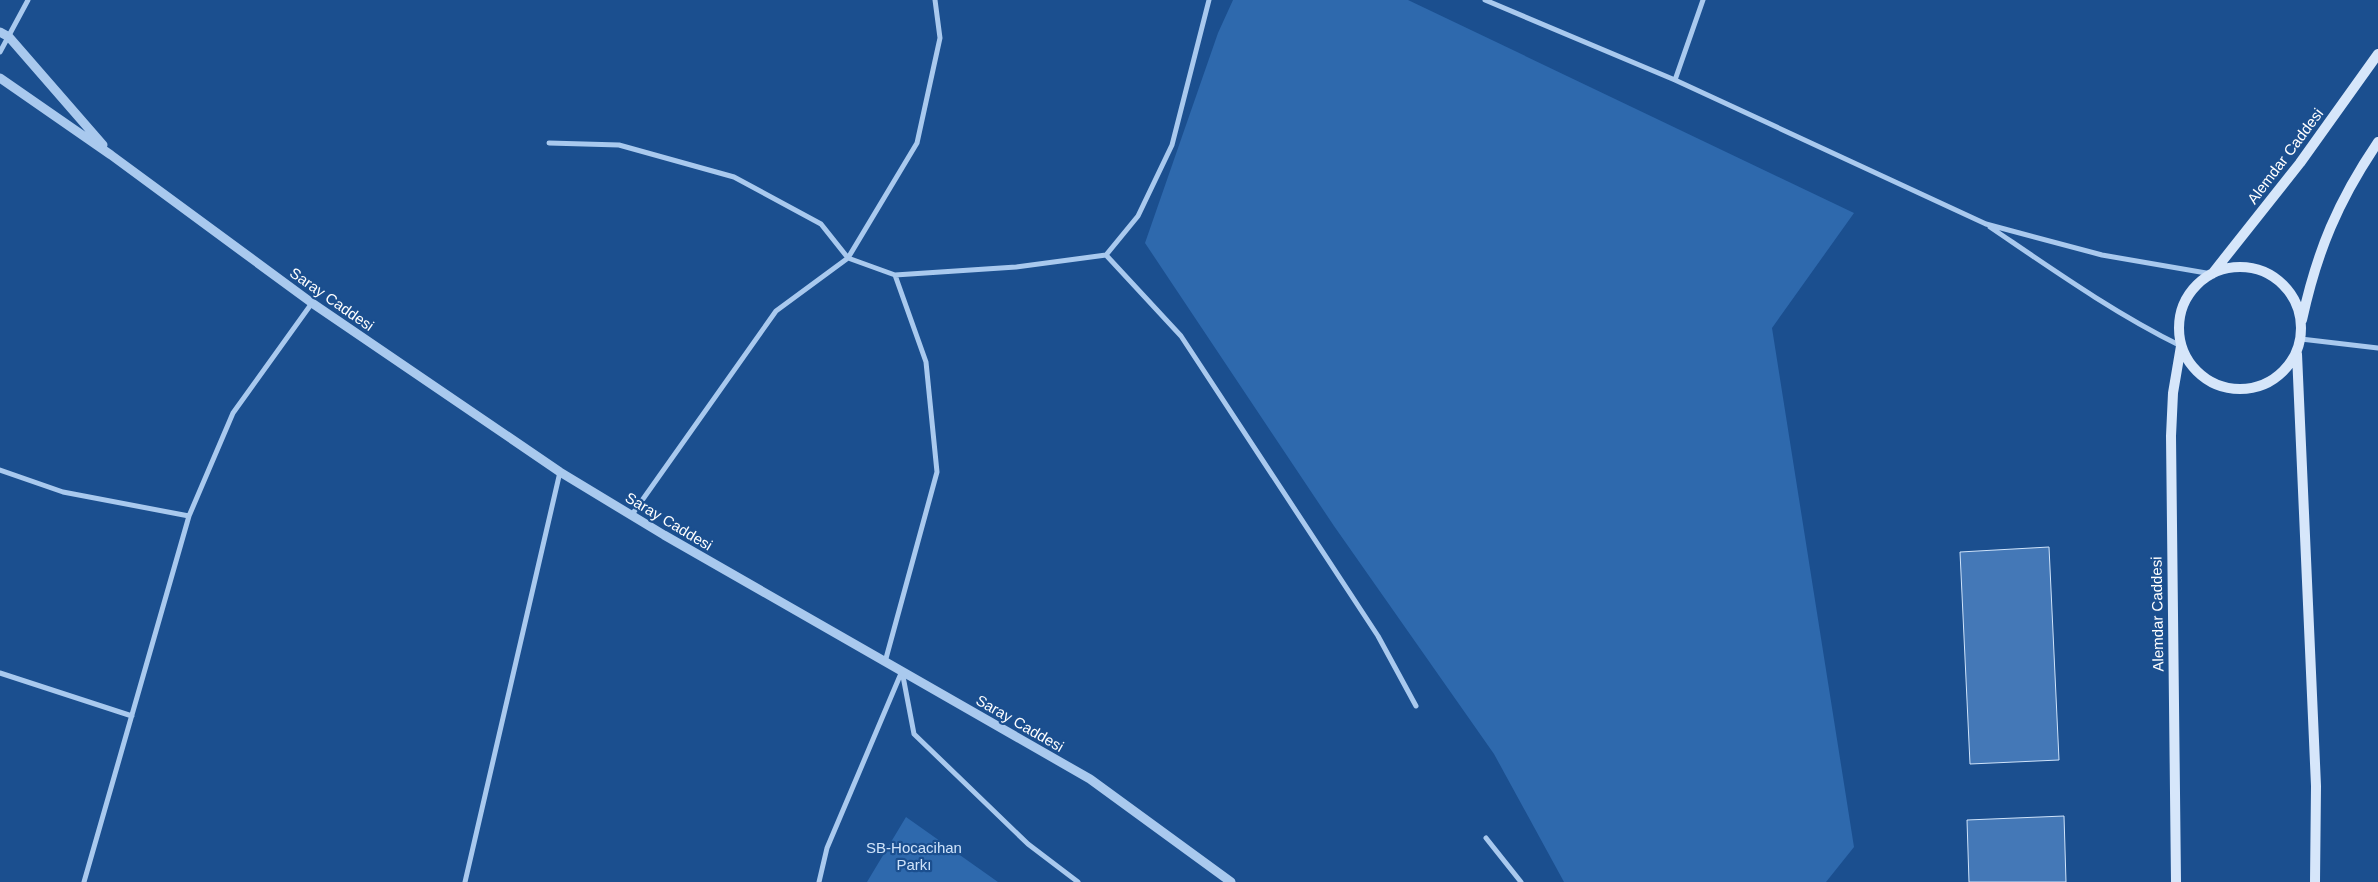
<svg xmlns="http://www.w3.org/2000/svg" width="2378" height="882" font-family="Arial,sans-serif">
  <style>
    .green { fill: #2e69ad }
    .building { fill: #4478b7; stroke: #cfe3fa }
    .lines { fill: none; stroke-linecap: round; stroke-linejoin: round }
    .minor { stroke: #a9c9ee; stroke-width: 5 }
    .tertiary { stroke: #a9c9ee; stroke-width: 9 }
    .secondary { stroke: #d6e6fa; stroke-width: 10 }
    .labels { text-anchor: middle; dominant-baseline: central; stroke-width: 4.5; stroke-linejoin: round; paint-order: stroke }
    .street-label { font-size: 15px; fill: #fff; stroke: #1b4f8f }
    .park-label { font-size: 15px; fill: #cfe3fa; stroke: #1b4f8f }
  </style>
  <rect width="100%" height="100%" fill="#1b4f8f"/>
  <path class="green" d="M1233,0H1408L1854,213L1772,328L1854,847L1826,882H1564L1494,754L1334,526L1145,243L1218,33Z
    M906,817L998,882H867Z"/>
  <path class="building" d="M2049,547L2059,760L1970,764L1960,552Z
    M2064,816L2066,882H1969L1967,820Z"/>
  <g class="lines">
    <path class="minor" d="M1485,0L1675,80L1986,224L2102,255L2212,274
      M0,52L28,0
      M1675,80L1703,0
      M549,143L619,145L734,177L821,224L848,258L895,275L1016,267L1106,255L1138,216L1172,145L1209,0
      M1990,227C2052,269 2114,313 2181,346
      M1106,255L1181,336L1378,636L1416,706
      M2301,339L2378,348
      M0,470L63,492L189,516
      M631,516L776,311L848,258L917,143L940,38L935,0
      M885,662L937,472L926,362L895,275
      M0,673L132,716
      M1486,838L1521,882
      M84,882L189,516L233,413L312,303
      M465,882L560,472
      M819,882L827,848L902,671L914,734L1028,844L1078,882"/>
    <path class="tertiary" d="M0,32L9,37L103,145
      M0,78L111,155L312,303L560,472L664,535L1090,779L1231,882"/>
    <path class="secondary" d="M2179 328a61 61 0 1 1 122 0a61 61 0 1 1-122 0Z
      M2212,274L2300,163L2378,54
      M2302,320C2317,251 2338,201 2378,142
      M2297,354L2316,786L2315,882
      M2176,882L2171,436L2173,393L2181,346"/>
  </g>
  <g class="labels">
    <g class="street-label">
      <text transform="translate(2285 156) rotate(-53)">Alemdar Caddesi</text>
      <text transform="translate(332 299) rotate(35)">Saray Caddesi</text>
      <text transform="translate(669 521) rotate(31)">Saray Caddesi</text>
      <text transform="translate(2157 614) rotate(-91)">Alemdar Caddesi</text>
      <text transform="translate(1020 723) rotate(30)">Saray Caddesi</text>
    </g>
    <g class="park-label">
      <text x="914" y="847">SB-Hocacihan<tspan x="914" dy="17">Parkı</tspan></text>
    </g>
  </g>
</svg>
